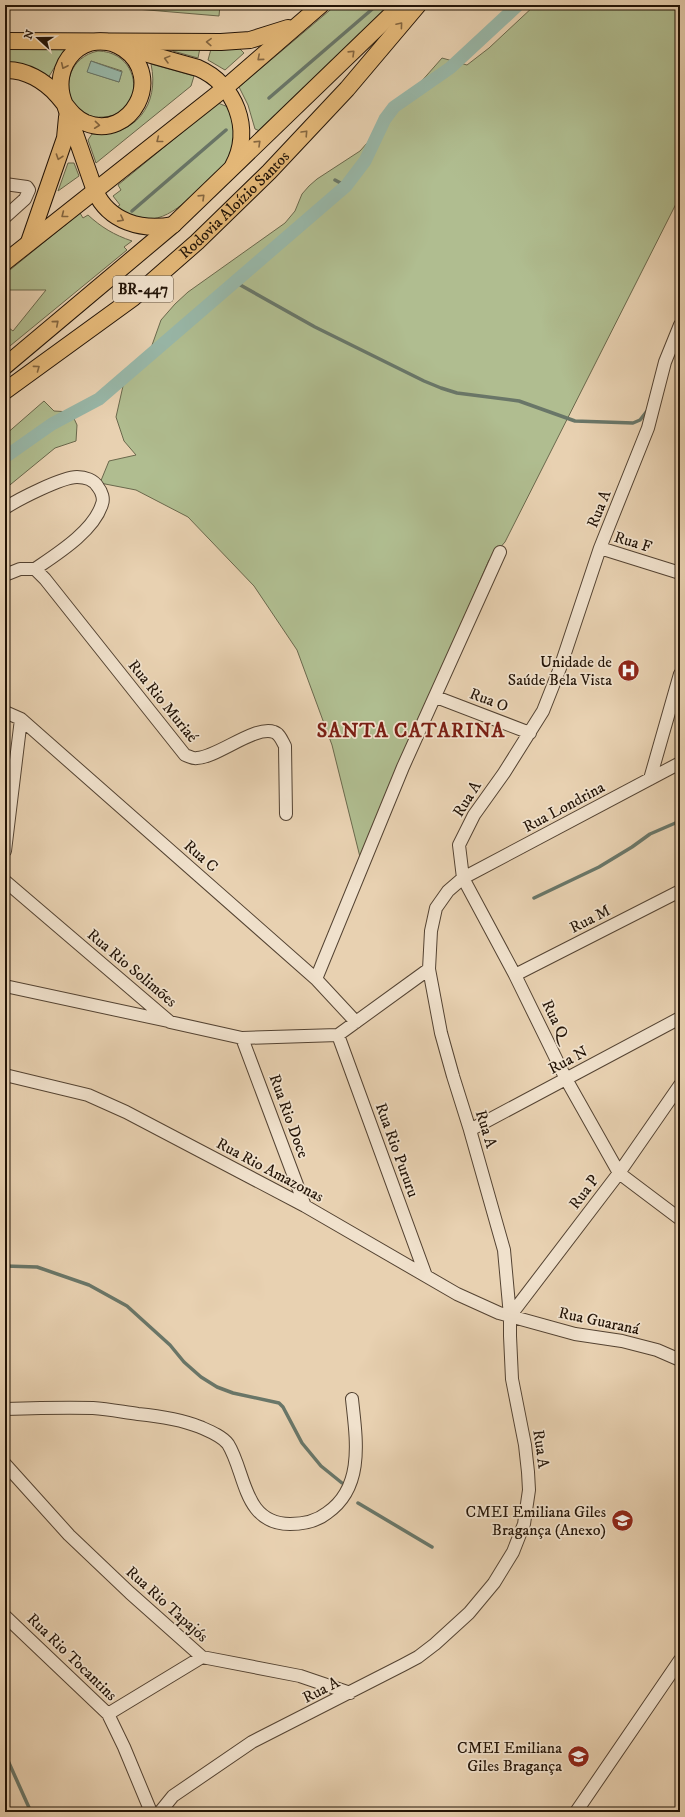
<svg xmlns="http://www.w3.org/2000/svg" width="685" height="1817" font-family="'IM FELL DW Pica',serif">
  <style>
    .green { fill: #b0bd90; stroke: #6a684c; fill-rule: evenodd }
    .water { fill: #98b7a8; stroke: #697668 }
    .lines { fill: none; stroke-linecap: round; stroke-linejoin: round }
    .stream { stroke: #697668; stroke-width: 3.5 }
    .canal { stroke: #98b7a8; stroke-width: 13 }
    .minor-casing { stroke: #544332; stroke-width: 14 }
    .major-casing { stroke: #231407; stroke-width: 18 }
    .minor { stroke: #f0e1cc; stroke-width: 12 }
    .major { stroke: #e4b878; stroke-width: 16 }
    .oneway { stroke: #846640 }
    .labels { text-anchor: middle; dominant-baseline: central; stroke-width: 3.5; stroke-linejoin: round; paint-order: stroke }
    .shield { fill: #f0e1cc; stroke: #605242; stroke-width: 1 }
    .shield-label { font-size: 15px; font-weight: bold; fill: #231407 }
    .street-label { font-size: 16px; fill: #231407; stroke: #f0e1cc }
    .poi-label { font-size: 16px; fill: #231407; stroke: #f0e1cc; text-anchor: end }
    .district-label { font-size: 20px; font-weight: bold; letter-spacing: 1px; fill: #7a1f14; stroke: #f0e1cc }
  </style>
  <rect width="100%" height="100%" fill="#e8d1b1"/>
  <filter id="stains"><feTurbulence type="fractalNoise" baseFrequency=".005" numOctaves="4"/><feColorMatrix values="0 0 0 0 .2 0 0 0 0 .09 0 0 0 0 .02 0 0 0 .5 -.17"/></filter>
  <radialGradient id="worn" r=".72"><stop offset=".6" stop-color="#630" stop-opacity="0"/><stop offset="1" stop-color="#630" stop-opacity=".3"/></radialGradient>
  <path class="green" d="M89,5H220L219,16Z
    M336,5H392L260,131L255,129L248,105L239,87Z
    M535,5H680V196L505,542L489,560L360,857L332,745L297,650L254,586L188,517L136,490L100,483L109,461L136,455L124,441L116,417L123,386L129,375L142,362L151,348L161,320L175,304L188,292L285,223L295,211L302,194L309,186L317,179L360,151L442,58L467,65L489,48Z
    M5,47L59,48L65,50L48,78L5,65Z
    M173,48H200L198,58L173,51Z
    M239,48L244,53L225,70L208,60L211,49Z
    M98,51C143,52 146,114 104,117C61,121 55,60 98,51ZM91,61L122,71L119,82L88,72Z
    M151,64L194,76L191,86L96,163L88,140L92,134C135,137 160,105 151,64Z
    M218,103L228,107L236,131L229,160L223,166C204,183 174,221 147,219C135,218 125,213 115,208L120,205L113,196L121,190L118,185Z
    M68,163H74L79,176L58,191Z
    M80,213L83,218L88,215C101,227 114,235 132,241L124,247L127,250L5,350V325L13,331L46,290H5V274Z
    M44,401L54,411L71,412L77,425L76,441L55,448L5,489V435Z"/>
  <path class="water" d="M91,61L122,72L119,82L87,72Z"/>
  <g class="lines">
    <path class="stream" d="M269,98L377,5
      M335,180L346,186
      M132,211L226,130
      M235,282L315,327L424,381L441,388L457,393L519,401L575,421L633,423L640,420L647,411
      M534,898L599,867L632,847L650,834L680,821
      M5,1266L37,1267L89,1285L127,1306L170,1345L184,1362L201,1377L217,1387L233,1393L279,1403L283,1407L302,1443L321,1466L342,1483
      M358,1503L432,1547
      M5,1754L31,1812"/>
    <path class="canal" d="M5,457L52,424L99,399L346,186L365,161L385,119L394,107L450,68L518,5"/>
    <defs>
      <path id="minor" d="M5,184L27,187L29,190L25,199L5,217
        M680,325L665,362L648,428L600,548L560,668L543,711L504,773L474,815L459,845L463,878L515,975L566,1079L619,1173L680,1219
        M5,508C19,499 62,477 77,477C85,477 94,480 98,487C102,492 104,499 102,504C94,531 57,554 35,569
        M600,548L680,573
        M5,575L20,569H35L45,579L185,755C189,756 193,759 197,758C218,757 255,725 274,732C280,734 282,741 285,746L286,814
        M436,697L530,733
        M5,712L21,719L316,979L356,1022
        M650,779L680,674
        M5,851L21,719
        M5,881L170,1022L242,1038L338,1035L429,969
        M515,975L680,891
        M316,979L403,767L500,552
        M5,986L168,1021
        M338,1035L426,1276
        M242,1038L305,1206
        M5,1075L88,1095L126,1112L305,1206L457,1294L499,1313L575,1334L622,1341L657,1350L680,1360
        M470,1130L680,1018
        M510,1316L619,1173L680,1085
        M5,1409C34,1408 64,1407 93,1408C108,1409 123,1412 138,1414C159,1416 180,1419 200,1427C209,1431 222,1436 228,1444C246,1473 243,1524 290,1524C303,1524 317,1521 327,1513C365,1487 356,1438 352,1399
        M5,1464L69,1535L130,1593L202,1657L300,1676L350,1693
        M5,1616L108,1714L124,1747L151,1812
        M108,1714L202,1657
        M160,1812L173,1796L252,1742L403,1665L418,1657L435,1644L469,1613L494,1583L513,1552L524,1524L529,1490L528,1472L525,1445L512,1379L510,1336V1316L504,1250L470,1130L453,1076L441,1033L429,969L431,931L436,908L448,891L463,878L680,763
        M576,1812L680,1660"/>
      <g id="major">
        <path d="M5,41L221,42L250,40L288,28"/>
        <path d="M123,47L198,68C235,84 253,129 233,166"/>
        <path d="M5,70C25,69 45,81 58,96C67,106 72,117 86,123C131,141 165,77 124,49C86,24 47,65 65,105L95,191C109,222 142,231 173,225"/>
        <path d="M29,242L65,138L67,117"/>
        <path d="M5,262L225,88L321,5"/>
        <path d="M5,366L174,224L401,5"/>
        <path id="s1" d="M5,391L133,298L197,242L269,172L347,89L418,5"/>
      </g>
    </defs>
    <use href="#minor" class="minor-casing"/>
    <use href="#major" class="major-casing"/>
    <use href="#minor" class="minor"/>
    <use href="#major" class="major"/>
  </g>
  <defs><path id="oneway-chevron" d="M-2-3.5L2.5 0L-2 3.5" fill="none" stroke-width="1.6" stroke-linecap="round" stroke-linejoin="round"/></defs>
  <g class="oneway">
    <use href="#oneway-chevron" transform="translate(400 25) rotate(-50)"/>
    <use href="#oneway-chevron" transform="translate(209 42) rotate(-178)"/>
    <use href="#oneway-chevron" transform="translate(352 53) rotate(-44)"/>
    <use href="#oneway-chevron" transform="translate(260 58) rotate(139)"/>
    <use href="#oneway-chevron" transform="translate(167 59) rotate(-165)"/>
    <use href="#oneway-chevron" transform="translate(64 66) rotate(115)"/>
    <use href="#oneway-chevron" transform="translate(97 125) rotate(6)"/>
    <use href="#oneway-chevron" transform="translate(305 133) rotate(-47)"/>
    <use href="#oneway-chevron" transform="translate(159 140) rotate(142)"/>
    <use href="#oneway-chevron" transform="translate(258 143) rotate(-44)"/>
    <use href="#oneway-chevron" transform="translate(59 157) rotate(109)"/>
    <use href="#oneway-chevron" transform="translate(202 197) rotate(-44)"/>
    <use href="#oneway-chevron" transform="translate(64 215) rotate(142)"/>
    <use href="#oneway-chevron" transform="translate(121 219) rotate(28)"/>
    <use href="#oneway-chevron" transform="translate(56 323) rotate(-40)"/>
    <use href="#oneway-chevron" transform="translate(37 368) rotate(-36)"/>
  </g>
  <defs>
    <symbol id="hospital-disc" viewBox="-11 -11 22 22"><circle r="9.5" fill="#8f2418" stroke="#f0e1cc"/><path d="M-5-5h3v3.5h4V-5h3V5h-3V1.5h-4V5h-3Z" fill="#fff"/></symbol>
    <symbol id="school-disc" viewBox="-11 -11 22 22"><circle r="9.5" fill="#8f2418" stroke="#f0e1cc"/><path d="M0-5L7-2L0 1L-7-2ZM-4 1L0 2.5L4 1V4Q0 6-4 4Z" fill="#fff"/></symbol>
  </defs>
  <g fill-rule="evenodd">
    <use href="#hospital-disc" x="616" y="658" width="25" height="25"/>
    <use href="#school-disc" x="610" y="1508" width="25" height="25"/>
    <use href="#school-disc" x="566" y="1744" width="25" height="25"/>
  </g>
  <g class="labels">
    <rect class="shield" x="113" y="276" width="60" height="26" rx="3"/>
    <g class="shield-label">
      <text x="143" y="289">BR-447</text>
    </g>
    <g class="street-label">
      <text stroke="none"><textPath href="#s1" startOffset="296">Rodovia Aloízio Santos</textPath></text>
      <text transform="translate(599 509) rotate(-68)">Rua A</text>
      <text transform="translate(633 542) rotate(17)">Rua F</text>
      <text transform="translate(489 700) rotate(21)">Rua O</text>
      <text transform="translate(163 701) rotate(51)">Rua Rio Muriaé</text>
      <text transform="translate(467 799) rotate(-58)">Rua A</text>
      <text transform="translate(564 807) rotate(-28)">Rua Londrina</text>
      <text transform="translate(201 856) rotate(41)">Rua C</text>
      <text transform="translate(590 919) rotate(-27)">Rua M</text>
      <text transform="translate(132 968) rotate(40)">Rua Rio Solimões</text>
      <text transform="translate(555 1019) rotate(64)">Rua Q</text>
      <text transform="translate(568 1060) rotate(-28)">Rua N</text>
      <text transform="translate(289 1116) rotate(70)">Rua Rio Doce</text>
      <text transform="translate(486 1129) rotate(73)">Rua A</text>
      <text transform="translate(397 1150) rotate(70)">Rua Rio Pururu</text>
      <text transform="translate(270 1170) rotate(28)">Rua Rio Amazonas</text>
      <text transform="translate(584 1192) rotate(-53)">Rua P</text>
      <text transform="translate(599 1321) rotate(12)">Rua Guaraná</text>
      <text transform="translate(541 1449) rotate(82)">Rua A</text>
      <text transform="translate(167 1604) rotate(42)">Rua Rio Tapajós</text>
      <text transform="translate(72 1657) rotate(44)">Rua Rio Tocantins</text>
      <text transform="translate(321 1690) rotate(-27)">Rua A</text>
    </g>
    <g class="poi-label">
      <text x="612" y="662">Unidade de<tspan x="612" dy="18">Saúde Bela Vista</tspan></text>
      <text x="606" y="1512">CMEI Emiliana Giles<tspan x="606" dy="18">Bragança (Anexo)</tspan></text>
      <text x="562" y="1748">CMEI Emiliana<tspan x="562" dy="18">Giles Bragança</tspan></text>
    </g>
    <g class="district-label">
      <text x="411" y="731">SANTA CATARINA</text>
    </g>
  </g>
  <rect width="685" height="1817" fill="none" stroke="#e8d1b1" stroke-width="20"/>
  <rect x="6" y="6" width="673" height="1805" fill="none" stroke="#231407" stroke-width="2"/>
  <rect x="10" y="10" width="665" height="1797" fill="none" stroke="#231407"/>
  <g transform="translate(38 38) rotate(291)" stroke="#f0e1cc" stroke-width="3" paint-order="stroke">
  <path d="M0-3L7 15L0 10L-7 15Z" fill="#231407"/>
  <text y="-6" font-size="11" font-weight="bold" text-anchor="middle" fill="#231407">N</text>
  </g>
  <rect width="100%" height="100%" filter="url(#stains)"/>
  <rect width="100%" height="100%" fill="url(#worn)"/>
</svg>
